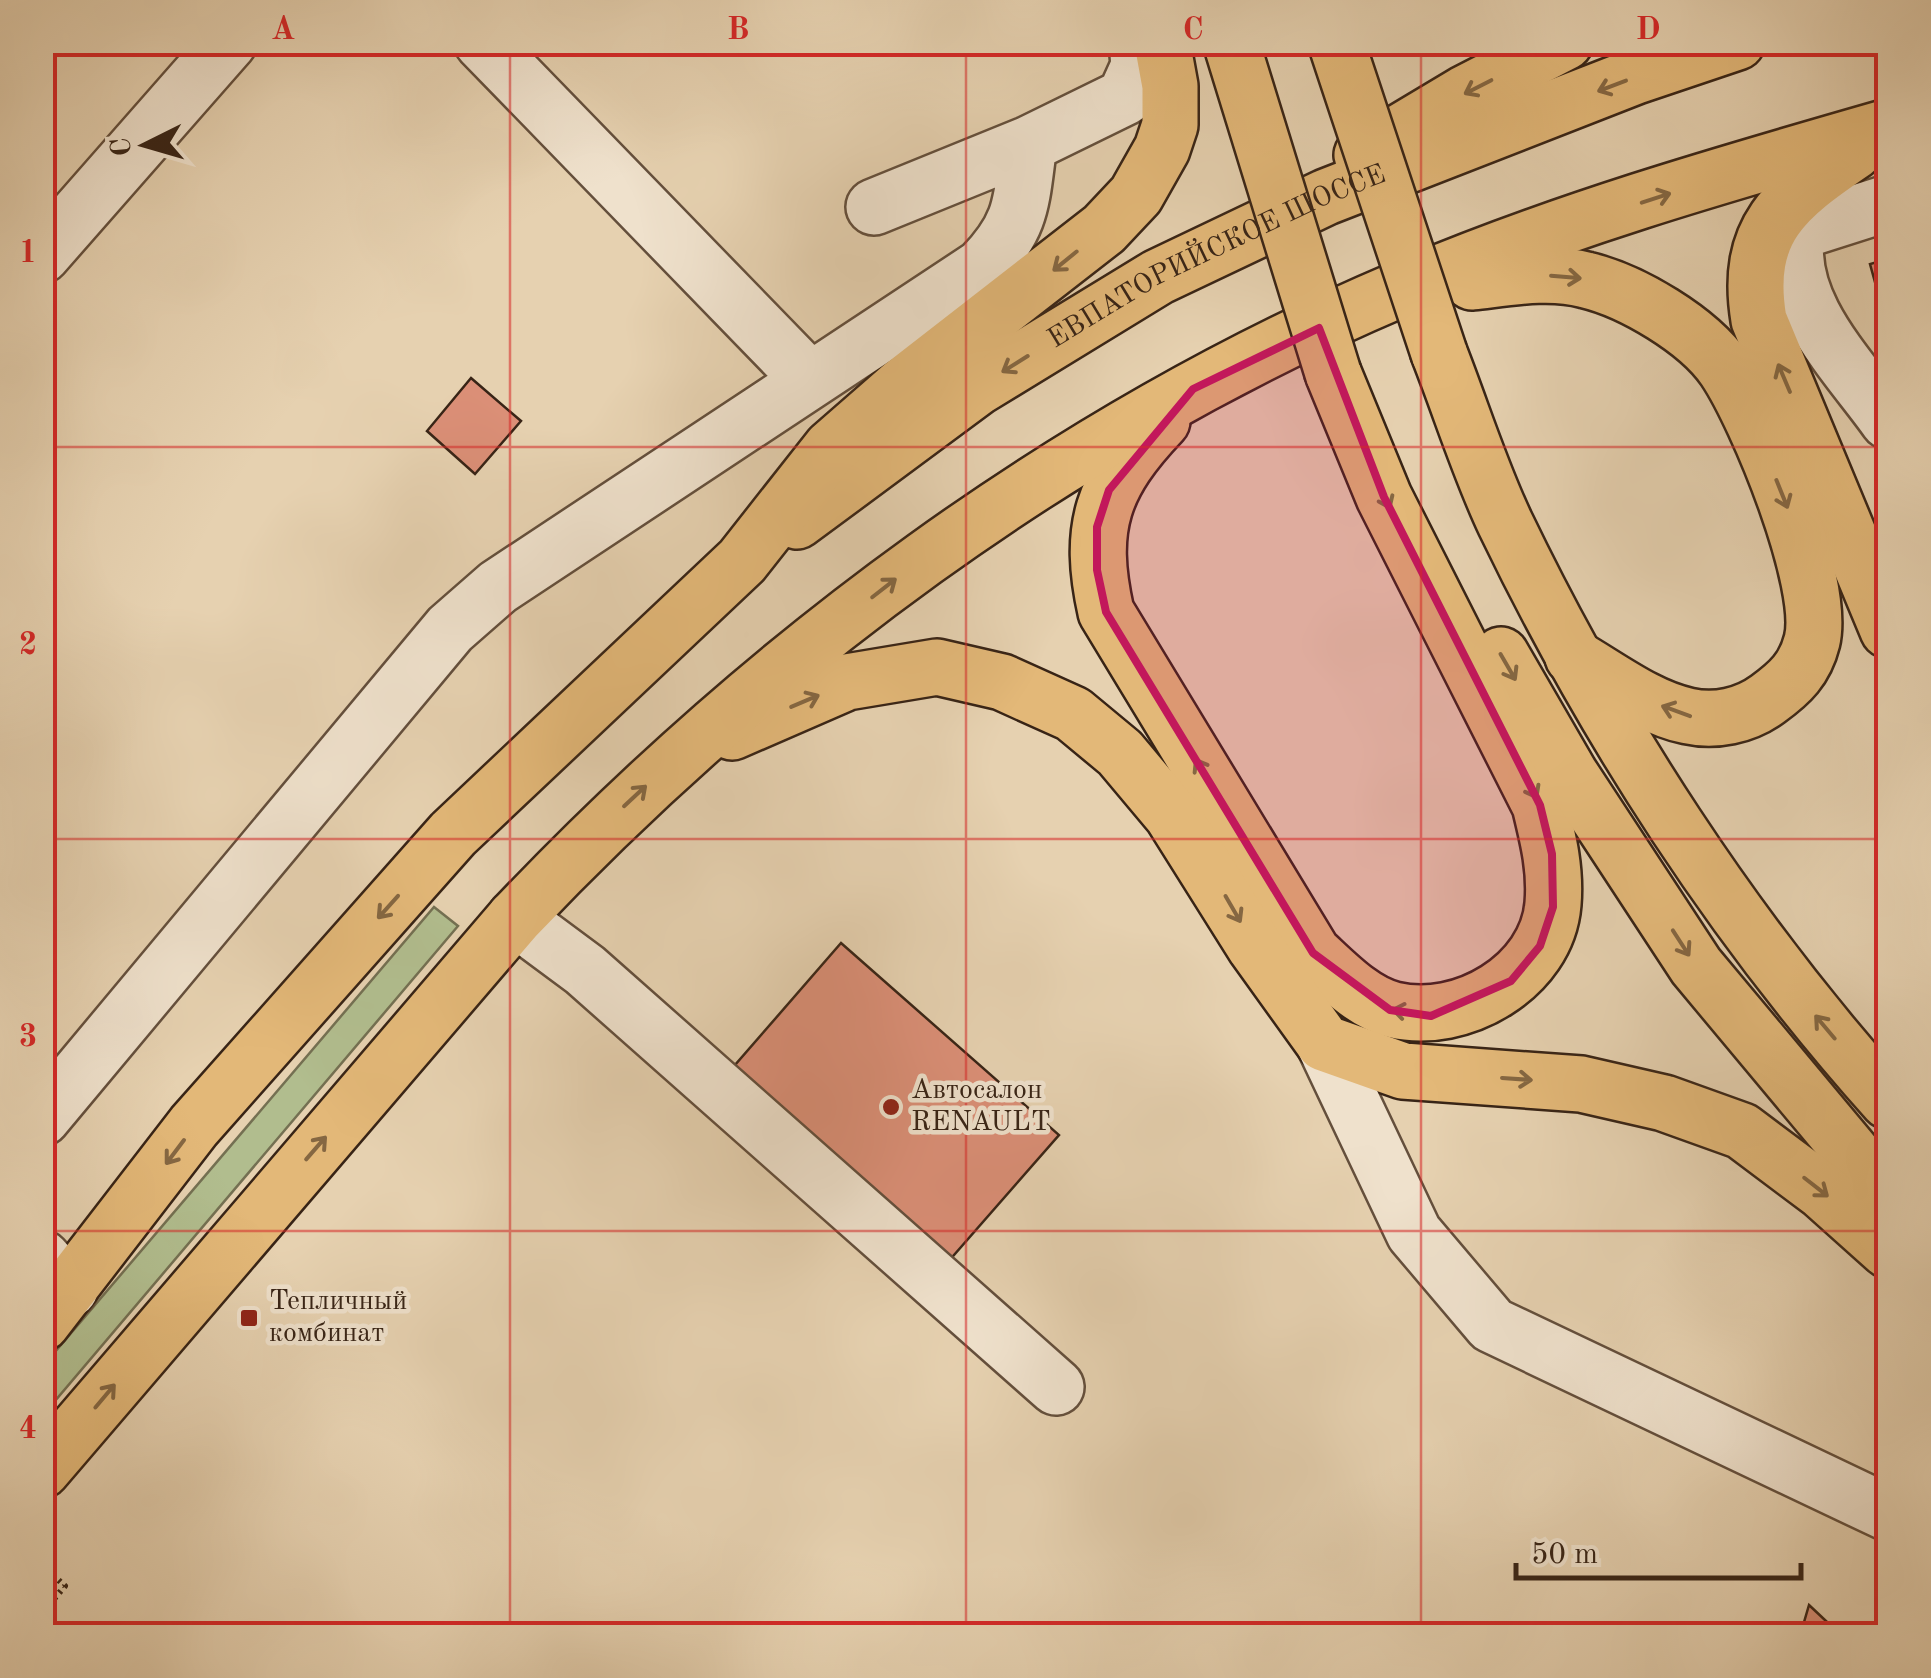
<svg xmlns="http://www.w3.org/2000/svg" width="1931" height="1678" font-family="'Old Standard TT',serif">
  <style>
    .green { fill: #b1bd8e; stroke: #747052; stroke-width: 2.5 }
    .building { fill: #db8f77; stroke: #382416; stroke-width: 2.5 }
    .lines { fill: none; stroke-linecap: round; stroke-linejoin: round }
    .minor-casing { stroke: #644f3c; stroke-width: 60 }
    .major-casing { stroke: #382416; stroke-width: 60 }
    .path { stroke: #382416; stroke-width: 6; stroke-dasharray: 2.5 5; stroke-linecap: butt }
    .minor { stroke: #efe1cc; stroke-width: 55 }
    .major { stroke: #e3b878; stroke-width: 55 }
    .major-bridge-casing { stroke: #382416; stroke-width: 60; stroke-linecap: butt }
    .major-bridge { stroke: #e3b878; stroke-width: 55 }
    .oneway { stroke: #856742 }
    .marked { fill: #c2185b; fill-opacity: 0.2; stroke: #c2185b; stroke-width: 8; stroke-linejoin: round }
    .grid { fill: none; stroke: #d62828; stroke-width: 2.5; stroke-opacity: 0.55 }
    .poi-dot { fill: #8f2418; stroke: #efe1cc; stroke-width: 4 }
    .labels { text-anchor: middle; dominant-baseline: central; stroke-width: 9; stroke-linejoin: round; paint-order: stroke }
    .street-label { font-size: 28px; fill: #382416; stroke: #efe1cc }
    .poi-label { font-size: 28px; fill: #382416; stroke: #efe1cc; text-anchor: start }
    .neatline { fill: none; stroke: #d62828; stroke-width: 4 }
    .grid-label { font-size: 32px; text-anchor: middle; font-weight: bold; fill: #d62828 }
  </style>
  <rect width="100%" height="100%" fill="#e6d1b0"/>
  <filter id="stains"><feTurbulence type="fractalNoise" baseFrequency=".002" numOctaves="4"/><feColorMatrix values="0 0 0 0 .2 0 0 0 0 .09 0 0 0 0 .02 0 0 0 .5 -.17"/></filter>
  <radialGradient id="worn" r=".72"><stop offset=".6" stop-color="#630" stop-opacity="0"/><stop offset="1" stop-color="#630" stop-opacity=".3"/></radialGradient>
  <path class="green" d="M434,907L458,926L43,1415V1366Z"/>
  <path class="building" d="M1888,259V321L1886,322L1870,264Z
    M471,378L521,421L475,474L427,431Z
    M841,943L1059,1135L940,1271L722,1080Z
    M1809,1605L1842,1636H1800Z"/>
  <g class="lines">
    <defs>
      <path id="minor" d="M482,42L810,380
        M1888,203L1797,232C1784,304 1850,367 1888,421
        M874,207L1029,144L1125,97L1139,66L1137,42
        M42,255L229,42
        M515,918L585,970L1056,1387
        M1324,1043L1414,1233L1492,1325L1888,1513
        M42,1118L450,629L498,587L982,267C1024,224 1021,200 1029,144
        M42,1258L70,1289"/>
      <g id="major">
        <path d="M1855,151C1786,198 1744,229 1759,320L1888,630"/>
        <path d="M1362,155L1464,94L1565,42"/>
        <path d="M1472,282C1508,278 1550,270 1586,280C1632,291 1698,330 1725,369C1758,418 1826,584 1812,641C1805,669 1790,683 1768,699C1745,716 1715,722 1688,716C1648,708 1608,677 1573,657"/>
        <path d="M1439,353C1461,409 1479,468 1505,523C1605,731 1734,929 1888,1101"/>
        <path d="M1162,421C1102,484 1087,527 1106,612L1313,953C1336,974 1363,1003 1394,1010C1461,1026 1547,977 1553,904C1556,869 1548,838 1540,805L1384,497L1333,373"/>
        <path id="s1" d="M797,521L978,387L1158,277L1326,197L1636,76L1737,42"/>
        <path d="M1501,655L1570,774L1696,966L1888,1196"/>
        <path d="M732,732L847,682L937,667L1002,682L1073,714L1120,753L1172,815L1255,947L1324,1043L1403,1071L1581,1084L1664,1103L1742,1131L1822,1191L1888,1250"/>
        <path d="M42,1323L194,1126L453,834L742,561L831,448L902,386L1104,229L1136,195L1162,149L1170,125V86L1162,42"/>
        <path d="M42,1470L515,918C765,655 1062,433 1398,290C1556,222 1724,174 1888,127"/>
      </g>
    </defs>
    <use href="#minor" class="minor-casing"/>
    <use href="#major" class="major-casing"/>
    <path class="path" d="M42,1565L65,1586L42,1613"/>
    <use href="#minor" class="minor"/>
    <use href="#major" class="major"/>
    <defs>
      <path id="major-bridge" d="M1231,42L1333,373
        M1336,42L1439,353"/>
    </defs>
    <use href="#major-bridge" class="major-bridge-casing"/>
    <use href="#major-bridge" class="major-bridge"/>
  </g>
  <defs><path id="oneway-shaft" d="M-6 0H5M1.5-3L5.5 0L1.5 3" fill="none" stroke-width="1.6" stroke-linecap="round" stroke-linejoin="round" transform="scale(2.5)"/></defs>
  <g class="oneway">
    <use href="#oneway-shaft" transform="translate(1612 86) rotate(159)"/>
    <use href="#oneway-shaft" transform="translate(1478 87) rotate(153)"/>
    <use href="#oneway-shaft" transform="translate(1656 198) rotate(-18)"/>
    <use href="#oneway-shaft" transform="translate(1065 261) rotate(141)"/>
    <use href="#oneway-shaft" transform="translate(1566 277) rotate(5)"/>
    <use href="#oneway-shaft" transform="translate(1015 364) rotate(148)"/>
    <use href="#oneway-shaft" transform="translate(1784 378) rotate(-113)"/>
    <use href="#oneway-shaft" transform="translate(1782 494) rotate(68)"/>
    <use href="#oneway-shaft" transform="translate(1384 495) rotate(66)"/>
    <use href="#oneway-shaft" transform="translate(884 588) rotate(-38)"/>
    <use href="#oneway-shaft" transform="translate(1508 667) rotate(60)"/>
    <use href="#oneway-shaft" transform="translate(805 701) rotate(-23)"/>
    <use href="#oneway-shaft" transform="translate(1676 711) rotate(-160)"/>
    <use href="#oneway-shaft" transform="translate(1203 772) rotate(-121)"/>
    <use href="#oneway-shaft" transform="translate(1530 785) rotate(62)"/>
    <use href="#oneway-shaft" transform="translate(635 796) rotate(-43)"/>
    <use href="#oneway-shaft" transform="translate(388 907) rotate(132)"/>
    <use href="#oneway-shaft" transform="translate(1233 909) rotate(60)"/>
    <use href="#oneway-shaft" transform="translate(1681 943) rotate(57)"/>
    <use href="#oneway-shaft" transform="translate(1407 1012) rotate(-171)"/>
    <use href="#oneway-shaft" transform="translate(1825 1027) rotate(-130)"/>
    <use href="#oneway-shaft" transform="translate(1517 1079) rotate(4)"/>
    <use href="#oneway-shaft" transform="translate(316 1148) rotate(-49)"/>
    <use href="#oneway-shaft" transform="translate(175 1152) rotate(127)"/>
    <use href="#oneway-shaft" transform="translate(1816 1187) rotate(38)"/>
    <use href="#oneway-shaft" transform="translate(105 1396) rotate(-50)"/>
  </g>
  <path class="marked" d="M1319,328L1384,497L1540,805L1552,854L1553,907L1540,946L1511,981L1431,1016L1390,1010L1313,953L1106,612L1097,570V527L1109,490L1193,389Z"/>
  <path class="grid" d="M510,42V1636M966,42V1636M1421,42V1636M42,447H1888M42,839H1888M42,1231H1888"/>
  <g class="poi-dot">
    <circle cx="891" cy="1107" r="10"/>
    <rect x="239" y="1308" width="20" height="20" rx="5"/>
  </g>
  <g class="labels">
    <g class="street-label">
      <text stroke="none"><textPath href="#s1" startOffset="498">ЕВПАТОРИЙСКОЕ ШОССЕ</textPath></text>
    </g>
    <g class="poi-label">
      <text x="911" y="1091">Aвтосалон<tspan x="911" dy="32">RENAULT</tspan></text>
      <text x="269" y="1302">Тепличный<tspan x="269" dy="32">комбинат</tspan></text>
    </g>
  </g>
  <rect width="1931" height="1678" fill="none" stroke="#e6d1b0" stroke-width="110"/>
  <g transform="translate(145 145) rotate(265)" stroke="#efe1cc" stroke-width="8" paint-order="stroke">
  <path d="M0-8L18 38L0 25L-18 38Z" fill="#382416"/>
  <text y="-15" font-size="28" font-weight="bold" text-anchor="middle" fill="#382416">С</text>
  </g>
  <path d="M1516 1563v15h285v-15" fill="none" stroke="#382416" stroke-width="5"/>
  <text x="1531" y="1563" font-size="30" fill="#382416" stroke="#efe1cc" stroke-width="8" paint-order="stroke">50 m</text>
  <rect x="55" y="55" width="1821" height="1568" class="neatline"/>
  <g class="grid-label">
    <text x="283" y="39">A</text>
    <text x="738" y="39">B</text>
    <text x="1193" y="39">C</text>
    <text x="1648" y="39">D</text>
    <text x="28" y="262">1</text>
    <text x="28" y="654">2</text>
    <text x="28" y="1046">3</text>
    <text x="28" y="1438">4</text>
  </g>
  <rect width="100%" height="100%" filter="url(#stains)"/>
  <rect width="100%" height="100%" fill="url(#worn)"/>
</svg>
